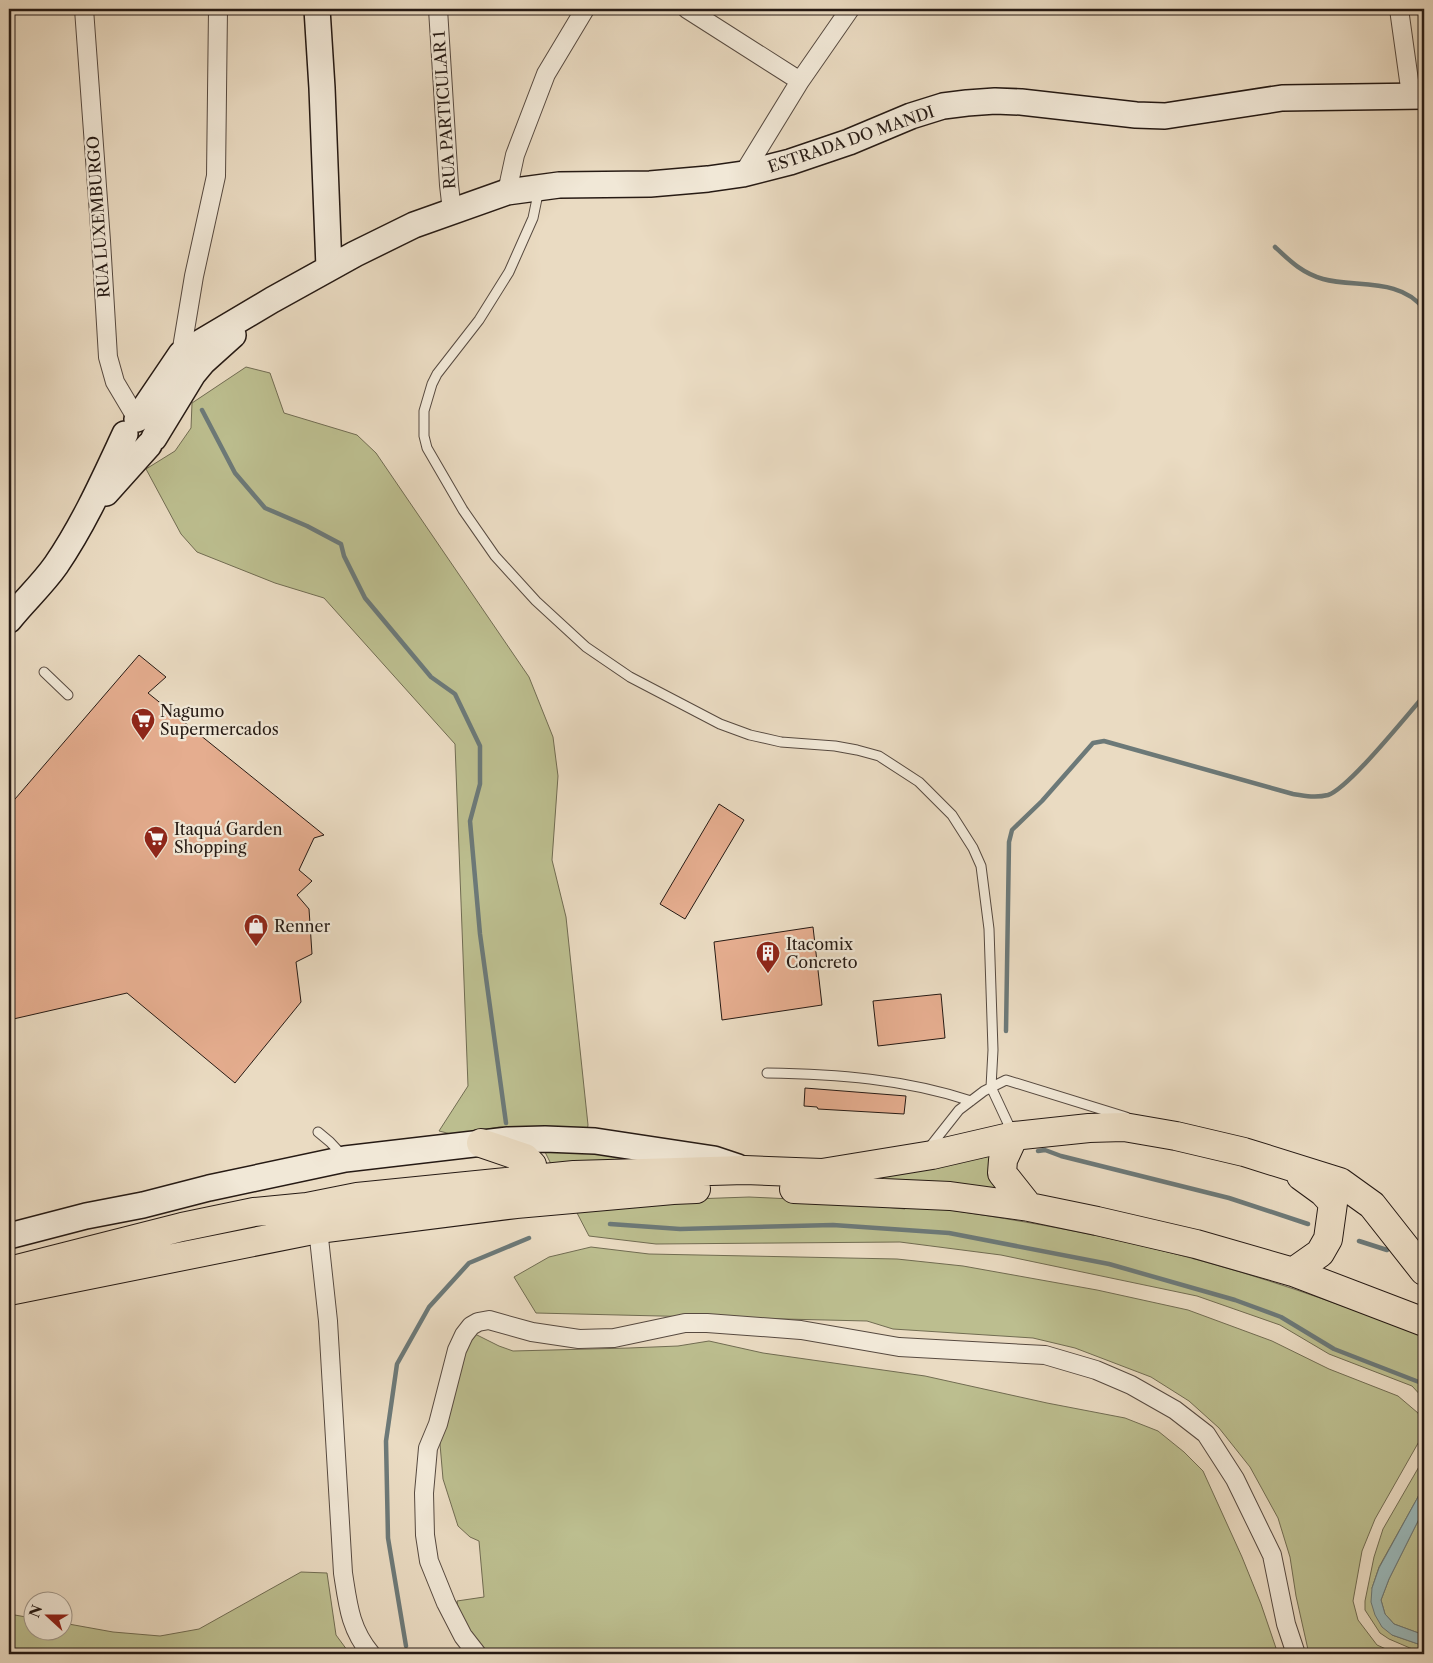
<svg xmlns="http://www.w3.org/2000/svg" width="1433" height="1663" font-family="'Libre Caslon Text',serif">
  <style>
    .green { fill: #bcbe8f; stroke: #716c52 }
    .water { fill: #9ab9bb; stroke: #6c7978 }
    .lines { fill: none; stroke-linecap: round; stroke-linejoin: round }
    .stream { stroke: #6c7978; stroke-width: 4.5 }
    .building { fill: #e5ad8f; stroke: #261a14 }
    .lane-casing { stroke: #574a40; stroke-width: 11 }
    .street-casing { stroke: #574a40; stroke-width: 20 }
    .secondary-casing { stroke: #261a14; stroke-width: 28 }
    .highway-casing { stroke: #261a14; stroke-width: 30 }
    .lane { stroke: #f1e8d7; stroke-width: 9 }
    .street { stroke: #f1e8d7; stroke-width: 18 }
    .secondary { stroke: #f1e8d7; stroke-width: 25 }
    .highway { stroke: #eadbc2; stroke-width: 28 }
    .labels { text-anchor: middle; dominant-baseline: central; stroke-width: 4.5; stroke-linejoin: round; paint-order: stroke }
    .street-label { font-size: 16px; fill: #261a14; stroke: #f1e8d7 }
    .poi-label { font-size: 16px; fill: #261a14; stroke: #f1e8d7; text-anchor: start }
  </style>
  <rect width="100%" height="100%" fill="#eadbc2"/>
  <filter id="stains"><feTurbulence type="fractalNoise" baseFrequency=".004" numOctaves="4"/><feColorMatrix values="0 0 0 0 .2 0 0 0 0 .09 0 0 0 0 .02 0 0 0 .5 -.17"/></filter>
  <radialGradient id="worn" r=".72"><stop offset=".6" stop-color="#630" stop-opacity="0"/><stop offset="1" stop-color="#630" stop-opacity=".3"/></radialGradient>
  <path class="green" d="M246,367L270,373L284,413L357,435L376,453L529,677L553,737L558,776L552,860L566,917L588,1125L587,1131L499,1127L455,1135L439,1131L468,1086L455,744L324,598L275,583L197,552L181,534L146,469L175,451L191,428L192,403Z
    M545,1152L593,1153L641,1162L553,1168Z
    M990,1156L1003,1196L852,1182Z
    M749,1197L814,1200L905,1209L907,1204C1011,1218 1115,1236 1216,1265C1287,1285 1356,1310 1424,1337V1399L1412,1386L1329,1354L1280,1325L1197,1296L1001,1255L900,1242L656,1244L589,1236L576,1211L693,1199Z
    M591,1247L649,1254L897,1259L963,1266L1097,1290L1188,1310L1272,1341L1329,1369L1398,1396L1418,1413L1424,1425L1421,1438L1375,1519L1362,1551L1353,1601L1358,1620L1377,1645L1397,1654H1309L1296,1596L1290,1557L1278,1518L1250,1467L1219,1428L1189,1401L1151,1377L1075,1348L1033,1338L893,1329L867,1321L536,1313L514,1277L549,1257Z
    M473,1333L499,1346L513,1351L629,1348L678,1346L709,1341L763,1353L925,1376L1047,1403L1125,1418L1158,1431L1184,1452L1203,1471L1242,1557L1261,1604L1278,1654H486C463,1639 461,1627 457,1601L484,1597L479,1541L470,1537L458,1526L443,1479L440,1444L458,1354Z
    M1424,1458V1486L1379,1567L1372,1588L1392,1635L1424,1646V1654L1389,1639L1380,1633L1365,1610V1601L1374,1557L1383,1529Z
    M1424,1509V1635L1394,1624L1385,1614L1381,1600L1389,1579Z
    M301,1572L327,1573L336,1635L350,1654H9V1614L32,1618V1630H62L63,1623L113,1632L160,1636L199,1629Z"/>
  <path class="water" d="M1424,1486V1509L1389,1579L1381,1600L1385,1614L1394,1624L1424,1635V1646L1392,1635L1382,1627L1375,1615L1371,1602L1372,1588L1379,1568Z"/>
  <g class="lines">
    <path class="stream" d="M1275,247C1290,261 1302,273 1323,279C1355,288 1400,277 1424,309
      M202,410L235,473L265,508L307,526L341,544L344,556L365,598L431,677L455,694L480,746V784L470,821L480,934L506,1123
      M1006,1031L1009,842L1012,830L1042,801L1093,743L1104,741L1293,794C1305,796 1316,798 1328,795C1349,788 1406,716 1424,696
      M1038,1151L1045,1150L1061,1156L1229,1198L1308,1224
      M610,1224L680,1229L833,1225L949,1233L1109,1264L1235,1300L1281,1317L1334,1349L1424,1384
      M1359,1241L1387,1250
      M406,1646L388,1538L386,1441L397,1364L429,1307L469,1263L529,1238"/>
  </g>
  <path class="building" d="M139,655L166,677L148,693L324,835L314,838L299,870L312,881L297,895L309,909L312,954L296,962L301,1002L235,1083L127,993L9,1020V806Z
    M719,804L744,820L685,919L660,904Z
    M813,927L822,1005L722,1020L714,942Z
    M941,994L945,1038L878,1046L873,1001Z
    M805,1088L906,1096L904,1114L818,1109L817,1107L804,1106Z"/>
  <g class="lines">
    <defs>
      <path id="lane" d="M539,189L533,218L509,272L479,320L437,374L432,384L424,411V436L427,448L463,510L495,556L536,601L586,647L630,677L720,724L750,735L781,742L835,746L857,750L879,756L919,782L952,815L973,848L981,866L989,929L993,1050L991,1087L1012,1132
        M44,672L68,695
        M767,1073C836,1074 905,1079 971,1101
        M318,1132L330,1142L344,1157
        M929,1148L959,1110L984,1091L1006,1080L1126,1117"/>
      <path id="street" d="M84,9L101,241L108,357L115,382L137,419
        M438,9L449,185L452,211
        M687,9L800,81
        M1399,9L1411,95
        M743,174L800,81L850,9
        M507,192L515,155L546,74L585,9
        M181,354L194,276L216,176L218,9
        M318,1229L328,1321L343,1573C348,1605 350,1629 371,1654
        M477,1654L463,1636L446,1603L429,1561L425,1535L424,1493L428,1448L438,1424L457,1350L464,1335L471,1326L478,1322L489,1320L532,1332L579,1339L614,1338L685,1323H707L801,1330L899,1347L1045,1355L1096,1370L1131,1385L1175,1410L1206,1434L1235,1479L1272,1555L1286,1624L1296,1654"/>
      <path id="secondary" d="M317,9L322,88L329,268
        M137,419L181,354L272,300L355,254L414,225L507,192L559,185L650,184L708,179L743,174L790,162L849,142L911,116L943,106L967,103L995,101L1021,102L1136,115L1165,116L1282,98L1424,96
        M154,438L193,374L203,362L233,335
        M106,493L149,445
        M9,620C24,601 42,585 56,565C84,524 104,479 125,434
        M9,1236L86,1216L143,1205L209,1188L345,1159L508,1140L545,1139L595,1141L714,1159L738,1167"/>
      <path id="highway" d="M1014,1136L1003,1160L1002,1173L1029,1207
        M481,1143L525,1158L532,1165L531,1180L522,1194
        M794,1189L950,1196L1029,1207L1097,1221L1196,1244L1293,1272L1424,1322
        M9,1271L182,1227L254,1212L307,1207L357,1197L574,1175L745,1170L822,1173L932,1155L1014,1136L1089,1128L1124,1127L1176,1136L1244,1152L1340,1182L1372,1205L1424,1271
        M1293,1272L1320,1253L1328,1239L1333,1203L1323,1192L1301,1176
        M9,1291L318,1229L516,1204L673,1190L696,1189"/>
    </defs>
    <use href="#lane" class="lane-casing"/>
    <use href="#street" class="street-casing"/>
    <use href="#secondary" class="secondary-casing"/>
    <use href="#highway" class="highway-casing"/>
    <use href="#lane" class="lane"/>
    <use href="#street" class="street"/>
    <use href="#secondary" class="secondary"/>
    <use href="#highway" class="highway"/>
  </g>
  <defs>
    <symbol id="supermarket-pin" viewBox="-11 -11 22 30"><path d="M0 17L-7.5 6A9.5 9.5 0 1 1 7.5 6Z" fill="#8f2418" stroke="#f1e8d7"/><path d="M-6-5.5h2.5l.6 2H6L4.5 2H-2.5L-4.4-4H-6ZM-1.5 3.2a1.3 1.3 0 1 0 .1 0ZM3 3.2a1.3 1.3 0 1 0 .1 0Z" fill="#fff"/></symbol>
    <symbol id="shop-pin" viewBox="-11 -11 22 30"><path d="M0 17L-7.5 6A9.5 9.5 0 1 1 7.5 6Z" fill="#8f2418" stroke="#f1e8d7"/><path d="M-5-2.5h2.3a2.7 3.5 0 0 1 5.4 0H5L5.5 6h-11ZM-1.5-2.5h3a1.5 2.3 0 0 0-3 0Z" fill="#fff"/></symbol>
    <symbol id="building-pin" viewBox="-11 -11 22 30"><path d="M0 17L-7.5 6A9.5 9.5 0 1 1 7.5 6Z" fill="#8f2418" stroke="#f1e8d7"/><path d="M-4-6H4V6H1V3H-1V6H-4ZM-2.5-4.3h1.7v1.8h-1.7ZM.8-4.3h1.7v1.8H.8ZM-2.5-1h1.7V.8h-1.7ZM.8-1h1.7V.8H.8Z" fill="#fff"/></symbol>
  </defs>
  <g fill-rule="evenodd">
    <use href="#supermarket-pin" x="129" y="706" width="28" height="38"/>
    <use href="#supermarket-pin" x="142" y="824" width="28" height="38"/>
    <use href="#shop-pin" x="242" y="912" width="28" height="38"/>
    <use href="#building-pin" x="754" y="939" width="28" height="38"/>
  </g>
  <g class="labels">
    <g class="street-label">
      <text transform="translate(444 110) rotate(-94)">RUA PARTICULAR 1</text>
      <text transform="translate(851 139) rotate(-19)">ESTRADA DO MANDI</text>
      <text transform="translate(98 217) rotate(-94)">RUA LUXEMBURGO</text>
    </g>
    <g class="poi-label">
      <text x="160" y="711">Nagumo<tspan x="160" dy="18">Supermercados</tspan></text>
      <text x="174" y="829">Itaquá Garden<tspan x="174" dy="18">Shopping</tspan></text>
      <text x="274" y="926">Renner</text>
      <text x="786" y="944">Itacomix<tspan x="786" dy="18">Concreto</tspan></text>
    </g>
  </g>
  <rect width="1433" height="1663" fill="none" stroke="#eadbc2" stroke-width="30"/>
  <rect x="10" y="10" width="1413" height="1643" fill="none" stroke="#261a14" stroke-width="2.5"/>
  <rect x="15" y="15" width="1403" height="1633" fill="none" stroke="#261a14"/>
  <g transform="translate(48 1616) rotate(291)"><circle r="24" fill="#f1e8d7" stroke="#a09689"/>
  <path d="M0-4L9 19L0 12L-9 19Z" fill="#8f2418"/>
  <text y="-8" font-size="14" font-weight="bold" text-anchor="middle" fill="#261a14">N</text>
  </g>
  <rect width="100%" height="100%" filter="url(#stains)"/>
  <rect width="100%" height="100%" fill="url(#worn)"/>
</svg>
